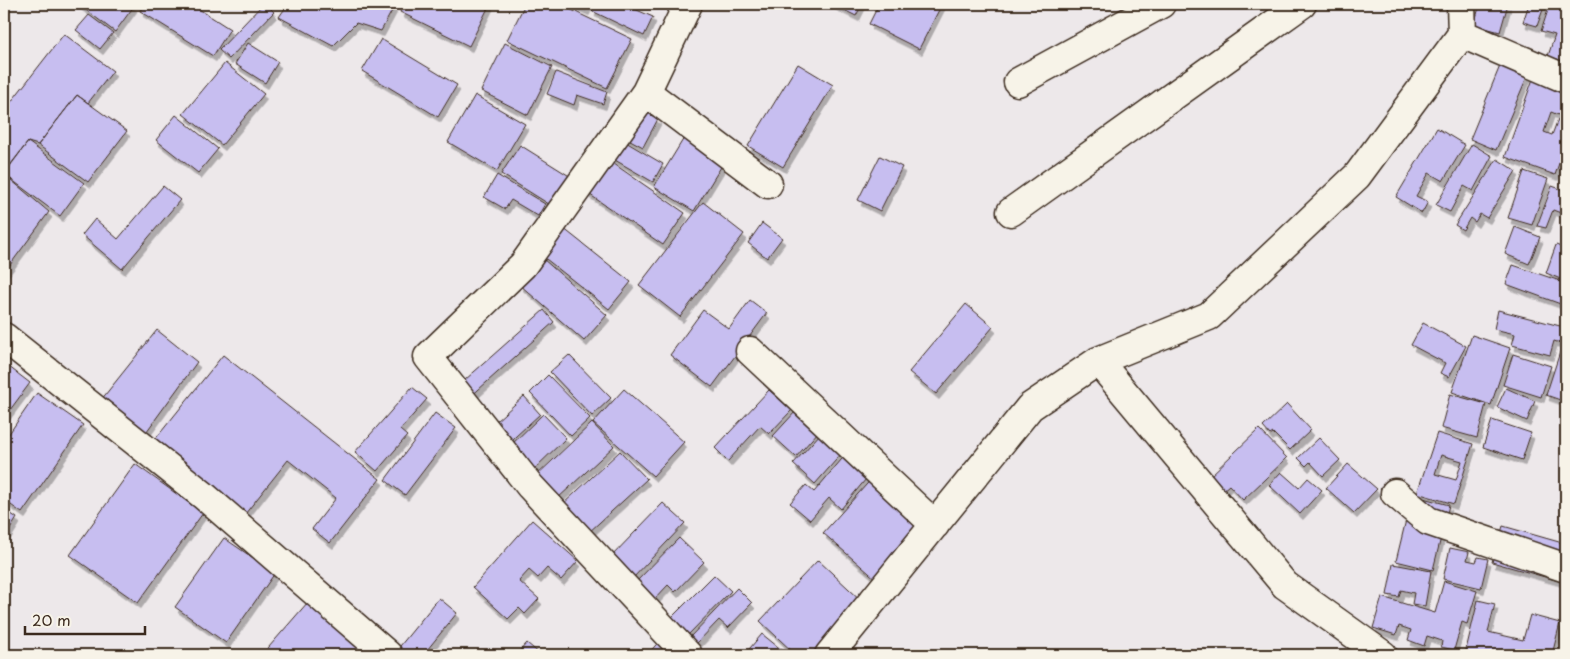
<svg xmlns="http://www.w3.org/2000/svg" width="1570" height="659" font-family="'Playpen Sans',sans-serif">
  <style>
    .building { fill: #c7bef0; stroke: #3b2a1e; fill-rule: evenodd; filter: url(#shadow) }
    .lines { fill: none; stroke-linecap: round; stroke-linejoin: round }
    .street-casing { stroke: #3b2a1e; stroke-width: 31 }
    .street { stroke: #f7f3e8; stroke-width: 28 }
  </style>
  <defs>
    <filter id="shadow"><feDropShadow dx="3" dy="5.5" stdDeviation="0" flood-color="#0004"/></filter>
  </defs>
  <rect width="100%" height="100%" fill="#ede8ea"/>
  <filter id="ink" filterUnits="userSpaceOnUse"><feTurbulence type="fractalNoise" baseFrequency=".02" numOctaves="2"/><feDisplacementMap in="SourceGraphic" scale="10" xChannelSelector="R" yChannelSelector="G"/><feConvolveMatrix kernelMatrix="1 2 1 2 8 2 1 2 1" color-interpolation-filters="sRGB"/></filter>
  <g filter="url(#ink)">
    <path class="building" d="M78,4H131L134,6L115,32Z
      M144,4H191L230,29L213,56L140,11Z
      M263,4H266L274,12L229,59L219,50Z
      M288,4H387L394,7L381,31L356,23L333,46L279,17Z
      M404,4H490L469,46L400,12Z
      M525,4H559L632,39L607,88L507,40Z
      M572,4H589L586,10Z
      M595,4H623L653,17L644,36L592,11Z
      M832,4H862L856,16Z
      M879,4H942L919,49L869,24Z
      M1480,4H1508L1500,32L1474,25Z
      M1529,4H1545L1537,26L1523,22Z
      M1550,4L1566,7V62L1548,56L1555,35L1541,31Z
      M89,15L113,33L100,49L76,30Z
      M64,34L113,71L88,103L77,95L38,145L28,142L4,173V111Z
      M381,39L457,85L438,117L362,71Z
      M248,43L278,62L265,83L235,64Z
      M505,43L552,67L528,115L481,91Z
      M1502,61L1529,72L1496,150L1470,139Z
      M225,63L264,94L222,145L183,114Z
      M798,64L833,85L783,167L748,146Z
      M556,72L607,92L603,104L577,95L574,105L547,94Z
      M1534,76L1566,88V118L1551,112L1544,132L1552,135L1558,119L1566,123V143L1555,175L1505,157Z
      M77,95L127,131L88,182L38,145Z
      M475,95L525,124L497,171L448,142Z
      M637,107L658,119L643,147L621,135Z
      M176,115L218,149L198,173L156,140Z
      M1437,128L1465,145L1443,181L1429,173L1416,196L1428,202L1422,213L1396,197Z
      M619,138L663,164L653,182L608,156Z
      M684,138L724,162L694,211L654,187Z
      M28,142L84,183L60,216L4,174Z
      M1472,144L1492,156L1473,191L1464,186L1450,212L1436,205Z
      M520,145L571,177L552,206L501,174Z
      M880,156L902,167L880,211L858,200Z
      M604,157L685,213L663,245L583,190Z
      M1497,159L1516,171L1487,218L1480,214L1475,222L1470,218L1463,230L1455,225Z
      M1524,171L1548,179L1532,225L1508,218Z
      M4,174L49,212L4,273Z
      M497,175L545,204L538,216L511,200L505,209L484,197Z
      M163,186L180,200L122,269L82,235L95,219L118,239Z
      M1552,186L1566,191V215L1553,210L1546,228L1537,226Z
      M703,202L744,234L680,317L639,285Z
      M762,223L782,238L767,258L748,243Z
      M1515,227L1540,237L1529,264L1505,254Z
      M563,228L631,282L609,309L541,255Z
      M1556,245L1566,249V271L1563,280L1546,273Z
      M543,259L607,315L584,341L520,285Z
      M1513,265L1566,283V306L1506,284Z
      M750,300L767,313L712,387L670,355L703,310L729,329Z
      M966,304L993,327L936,394L909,372Z
      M544,310L554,322L459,407L448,395Z
      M1498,310L1564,327L1560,343L1554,341L1550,355L1512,345L1515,334L1494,329Z
      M1423,323L1466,346L1449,377L1440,373L1445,363L1411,345Z
      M157,330L197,362L144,435L101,400Z
      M1472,335L1510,348L1491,405L1452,392Z
      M1560,352L1566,354V402L1546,395Z
      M1513,354L1551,366L1541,397L1503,385Z
      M223,355L380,479L330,543L312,529L336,498L288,460L245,514L153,442Z
      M569,355L611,398L592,416L550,372Z
      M4,363L30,383L4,418Z
      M548,375L590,418L571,436L530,393Z
      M412,387L427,399L400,430L407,436L377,471L355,452Z
      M1506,388L1535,401L1527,421L1497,407Z
      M624,389L684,442L653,476L593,423Z
      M769,390L792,410L769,434L760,426L728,461L715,448Z
      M37,393L83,425L22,513L4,500V441Z
      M1450,394L1486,404L1477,438L1441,428Z
      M524,396L540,414L503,448L486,430Z
      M1287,404L1311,430L1290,450L1273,433L1270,435L1263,427Z
      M796,411L819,431L796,457L773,436Z
      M435,413L456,428L405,495L385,480Z
      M543,414L566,438L530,473L506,450Z
      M1492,420L1531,433L1522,460L1483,447Z
      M592,423L614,446L557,499L535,477Z
      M1259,429L1287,458L1243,500L1229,485L1222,491L1209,477Z
      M821,433L843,452L815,484L793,464Z
      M1437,433L1473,444L1454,504L1417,493ZM1441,455L1462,461L1456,480L1435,474Z
      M1319,438L1340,460L1323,476L1310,462L1306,466L1298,458Z
      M620,451L647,479L588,533L562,505Z
      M847,453L871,473L841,509L829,498L810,520L790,503L806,485L814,492Z
      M135,464L203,513L138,603L70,555Z
      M1348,464L1377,489L1354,513L1326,488Z
      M1281,472L1299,488L1308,478L1322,490L1300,514L1269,485Z
      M875,475L928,521L877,580L823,533Z
      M1412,495L1449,505L1433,570L1396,561Z
      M663,503L685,523L632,579L609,559Z
      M4,509L17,518L4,539Z
      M532,520L578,561L561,580L547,568L538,578L529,570L519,581L539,599L525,614L519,608L508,619L473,587Z
      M1503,526L1566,544V583L1492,562Z
      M224,538L275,573L226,643L175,607Z
      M679,538L704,562L675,592L668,585L652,602L634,584Z
      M1450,548L1469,552L1467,560L1476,562L1478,557L1488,559L1481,588L1443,579Z
      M818,560L864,603L814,655H796L760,621Z
      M1393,564L1431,571L1425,606L1412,604L1414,593L1401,590L1399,597L1387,595Z
      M714,575L731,591L687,636L670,619Z
      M1444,581L1477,591L1467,624L1462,622L1454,650L1441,647L1442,641L1427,636L1424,646L1408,640L1411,630L1399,626L1396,635L1373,628L1382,597L1435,613Z
      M737,588L752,603L728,628L719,620L696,644L689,638Z
      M439,598L457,613L423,655H401L396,651Z
      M1478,600L1495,604L1488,632L1523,640L1530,615L1560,623L1552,655H1472L1465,654Z
      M308,602L360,647L353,655H262Z
      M762,634L788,655H744Z
      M663,637L673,655H647Z
      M527,643L541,655H516Z"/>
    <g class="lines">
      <defs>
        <path id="street" d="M688,4L646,92L768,184
          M1462,34L1566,79
          M1018,82L1161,4
          M646,92L523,265L428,357L530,486L688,655
          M1011,212L1302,4
          M4,337L203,495L388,655
          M750,351L935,525
          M1098,361L1285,585L1383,655
          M1395,493L1428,521L1566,568
          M829,655L1030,407L1098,361L1209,316L1357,176L1462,34L1461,4"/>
      </defs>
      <use href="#street" class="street-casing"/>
      <use href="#street" class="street"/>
    </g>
  </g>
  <rect width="1570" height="659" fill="none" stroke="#f7f3e8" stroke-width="20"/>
  <rect x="10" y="10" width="1550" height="639" fill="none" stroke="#3b2a1e" stroke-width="2" filter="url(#ink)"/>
  <path d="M25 626v8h120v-8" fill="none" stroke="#3b2a1e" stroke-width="2.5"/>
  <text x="32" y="626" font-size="15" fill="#3b2a1e" stroke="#f7f3e8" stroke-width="4" paint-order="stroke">20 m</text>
</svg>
